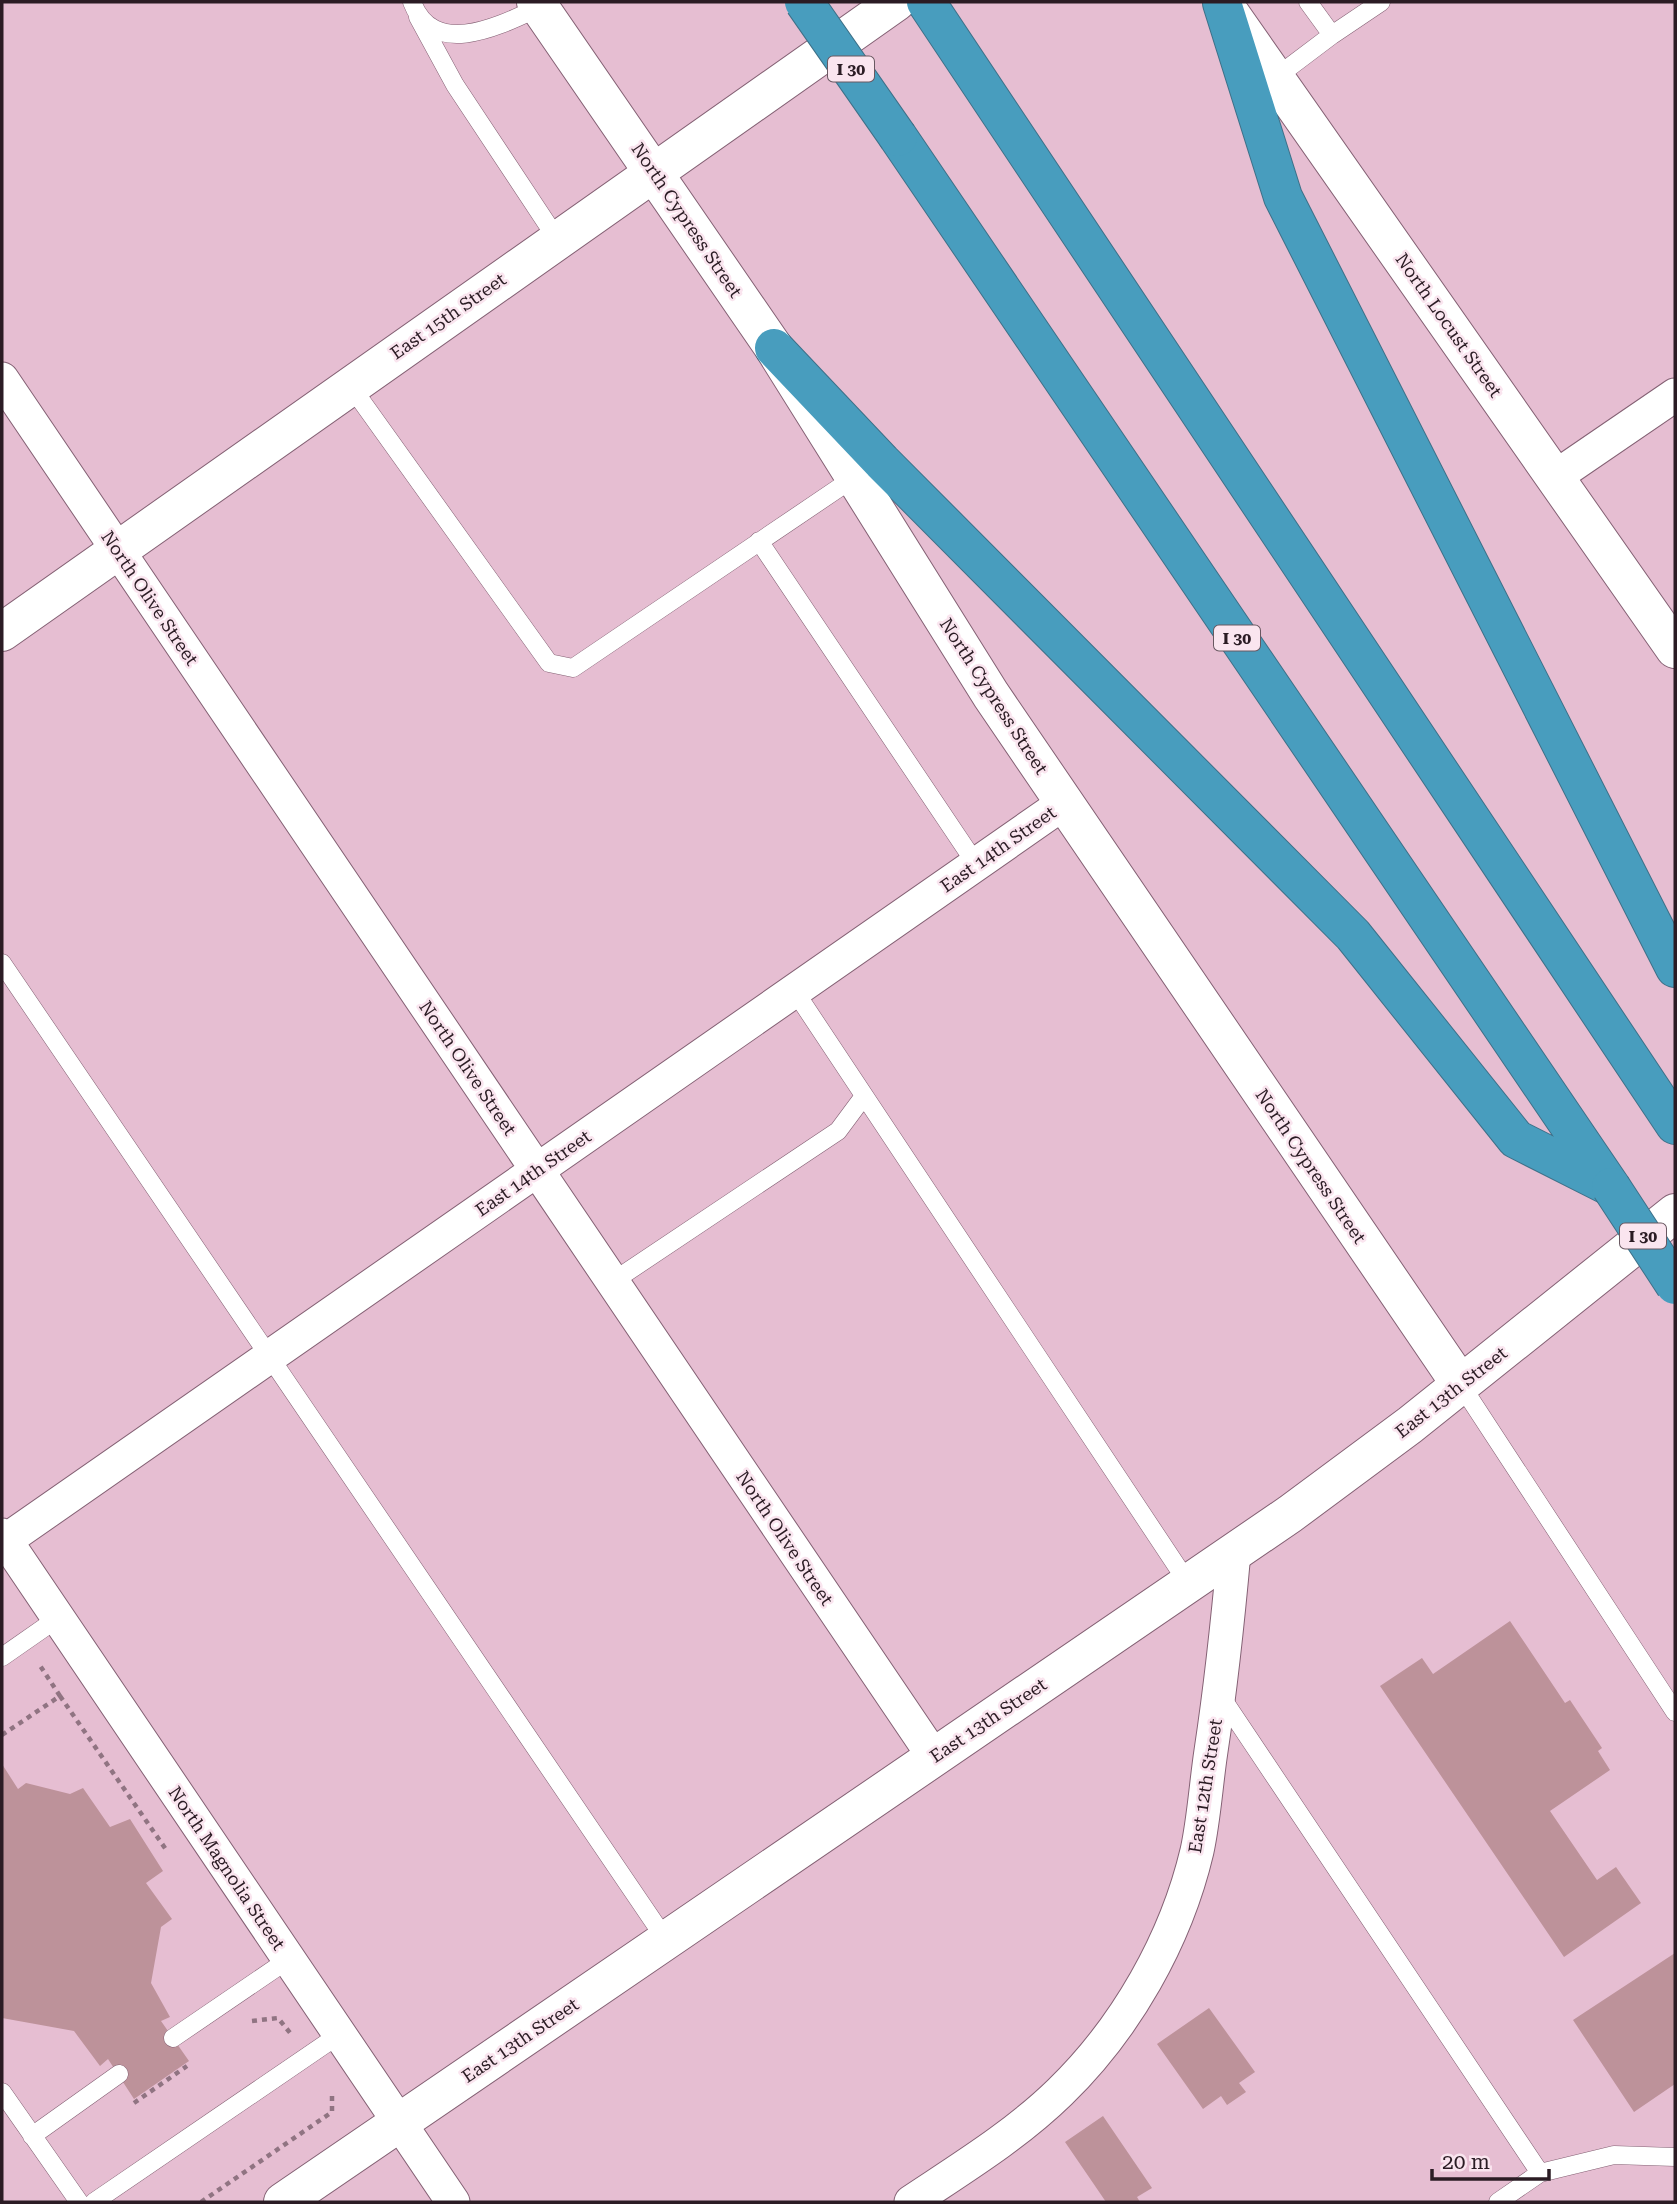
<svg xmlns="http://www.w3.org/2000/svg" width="1677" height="2204" font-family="'Roboto Serif',serif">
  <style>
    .building { fill: #bd929a }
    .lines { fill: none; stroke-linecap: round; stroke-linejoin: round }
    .service-casing { stroke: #846174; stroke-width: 19 }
    .minor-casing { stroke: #846174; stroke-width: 35 }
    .tertiary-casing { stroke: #846174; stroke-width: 40 }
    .secondary-casing { stroke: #846174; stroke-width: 40 }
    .motorway-casing { stroke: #3e7088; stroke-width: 40 }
    .path { stroke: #907482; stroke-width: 4.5; stroke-dasharray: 5 5; stroke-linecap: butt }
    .service { stroke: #fff; stroke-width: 18 }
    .minor { stroke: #fff; stroke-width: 33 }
    .tertiary { stroke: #fff; stroke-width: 38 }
    .secondary { stroke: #fff; stroke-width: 38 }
    .motorway { stroke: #489dbe; stroke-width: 38 }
    .motorway-bridge-casing { stroke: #3e7088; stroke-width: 40; stroke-linecap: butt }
    .motorway-bridge { stroke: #489dbe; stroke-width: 38 }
    .labels { text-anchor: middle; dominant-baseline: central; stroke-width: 5; stroke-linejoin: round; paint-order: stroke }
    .shield { fill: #fae5ef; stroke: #695861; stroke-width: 2 }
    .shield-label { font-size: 16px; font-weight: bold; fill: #2b1c24 }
    .street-label { font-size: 18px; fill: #2b1c24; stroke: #fae5ef }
  </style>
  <rect width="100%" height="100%" fill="#e6bed2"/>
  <path class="building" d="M1510,1621L1565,1703L1570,1700L1602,1748L1598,1751L1610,1770L1550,1811L1597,1880L1616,1867L1641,1903L1564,1957L1380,1686L1422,1658L1433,1674Z
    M2,1764L18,1789L26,1783L70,1794L83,1788L110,1827L130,1819L163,1871L146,1883L172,1919L161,1927L151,1983L170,2017L161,2021L189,2061L134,2099L108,2059L100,2066L74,2031L2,2018Z
    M1675,1953V2084L1634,2112L1573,2020Z
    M1209,2008L1255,2072L1239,2083L1246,2092L1227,2105L1221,2096L1203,2109L1157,2044Z
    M1103,2116L1152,2188L1137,2197L1140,2202H1106L1065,2142Z"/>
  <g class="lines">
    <defs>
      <path id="service" d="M412,2C434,60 501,25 540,7
        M418,17L455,85L557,239
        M1332,35L1381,2
        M1275,78L1332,35L1308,2
        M350,385L549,663L573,668L855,477
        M759,541L976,864
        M2,963L666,1940
        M794,990L1188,1583
        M612,1282L838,1131L864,1096
        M1461,1385L1675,1712
        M2,1657L58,1618
        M1220,1695L1540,2173L1614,2155L1675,2157
        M173,2038L289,1959
        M2,2092L79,2202
        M32,2136L119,2074
        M94,2202L340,2034
        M1498,2202L1540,2173"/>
      <path id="minor" d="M2,379L934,1757
        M1555,477L1675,395
        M2,1535L453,2202
        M2,1543L1064,803
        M911,2202C962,2168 1016,2135 1060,2092C1126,2028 1176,1940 1197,1851C1204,1819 1206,1784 1211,1751C1221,1685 1228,1619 1234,1552"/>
      <path id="tertiary" d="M2,632L896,2"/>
      <path id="secondary" d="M536,2L774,348L991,695L1461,1385
        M1229,12L1675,649
        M283,2202L1290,1514L1410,1425L1675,1213"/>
      <path id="motorway" d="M926,2L1675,1125
        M1222,3L1283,197L1675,968
        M898,137L1611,1187
        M774,348L882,462L1353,935L1516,1139L1607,1185"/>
    </defs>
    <use href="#service" class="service-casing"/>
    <use href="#minor" class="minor-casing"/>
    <use href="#tertiary" class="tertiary-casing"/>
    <use href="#secondary" class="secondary-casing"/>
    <use href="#motorway" class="motorway-casing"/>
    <path class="path" d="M60,1696L167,1851
      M2,1735L60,1696L39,1664
      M252,2021L278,2018L291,2034
      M134,2103L187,2066
      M201,2202L332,2112V2092"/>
    <use href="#service" class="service"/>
    <use href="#minor" class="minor"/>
    <use href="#tertiary" class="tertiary"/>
    <use href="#secondary" class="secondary"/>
    <use href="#motorway" class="motorway"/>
    <defs>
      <path id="motorway-bridge" d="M804,2L898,137
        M1611,1187L1675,1285"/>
    </defs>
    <use href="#motorway-bridge" class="motorway-bridge-casing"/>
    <use href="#motorway-bridge" class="motorway-bridge"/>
  </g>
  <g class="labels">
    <g class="shield">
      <rect x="828" y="56.5" width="46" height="25" rx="5"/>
      <rect x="1214" y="625.5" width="46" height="25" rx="5"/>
      <rect x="1620" y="1223.5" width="46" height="25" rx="5"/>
    </g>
    <g class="shield-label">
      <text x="851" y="69">I 30</text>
      <text x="1237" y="638">I 30</text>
      <text x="1643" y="1236">I 30</text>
    </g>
    <g class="street-label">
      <text transform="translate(687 220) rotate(56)">North Cypress Street</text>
      <text transform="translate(448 316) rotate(-35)">East 15th Street</text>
      <text transform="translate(1449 325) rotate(55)">North Locust Street</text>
      <text transform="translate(150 598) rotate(56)">North Olive Street</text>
      <text transform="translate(994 696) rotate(57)">North Cypress Street</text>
      <text transform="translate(998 849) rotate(-35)">East 14th Street</text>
      <text transform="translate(468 1068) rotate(56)">North Olive Street</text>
      <text transform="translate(1311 1166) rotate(56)">North Cypress Street</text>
      <text transform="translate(533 1173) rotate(-35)">East 14th Street</text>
      <text transform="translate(1451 1392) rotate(-38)">East 13th Street</text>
      <text transform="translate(785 1538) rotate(56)">North Olive Street</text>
      <text transform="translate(988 1720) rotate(-34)">East 13th Street</text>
      <text transform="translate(1205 1786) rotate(-81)">East 12th Street</text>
      <text transform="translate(227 1868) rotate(56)">North Magnolia Street</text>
      <text transform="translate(520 2040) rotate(-34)">East 13th Street</text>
    </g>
  </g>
  <rect width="1677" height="2204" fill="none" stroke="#2b1c24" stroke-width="7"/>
  <path d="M1432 2169v10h117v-10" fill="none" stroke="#2b1c24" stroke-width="3.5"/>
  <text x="1442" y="2169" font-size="21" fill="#2b1c24" stroke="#fae5ef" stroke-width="5" paint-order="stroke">20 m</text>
</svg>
